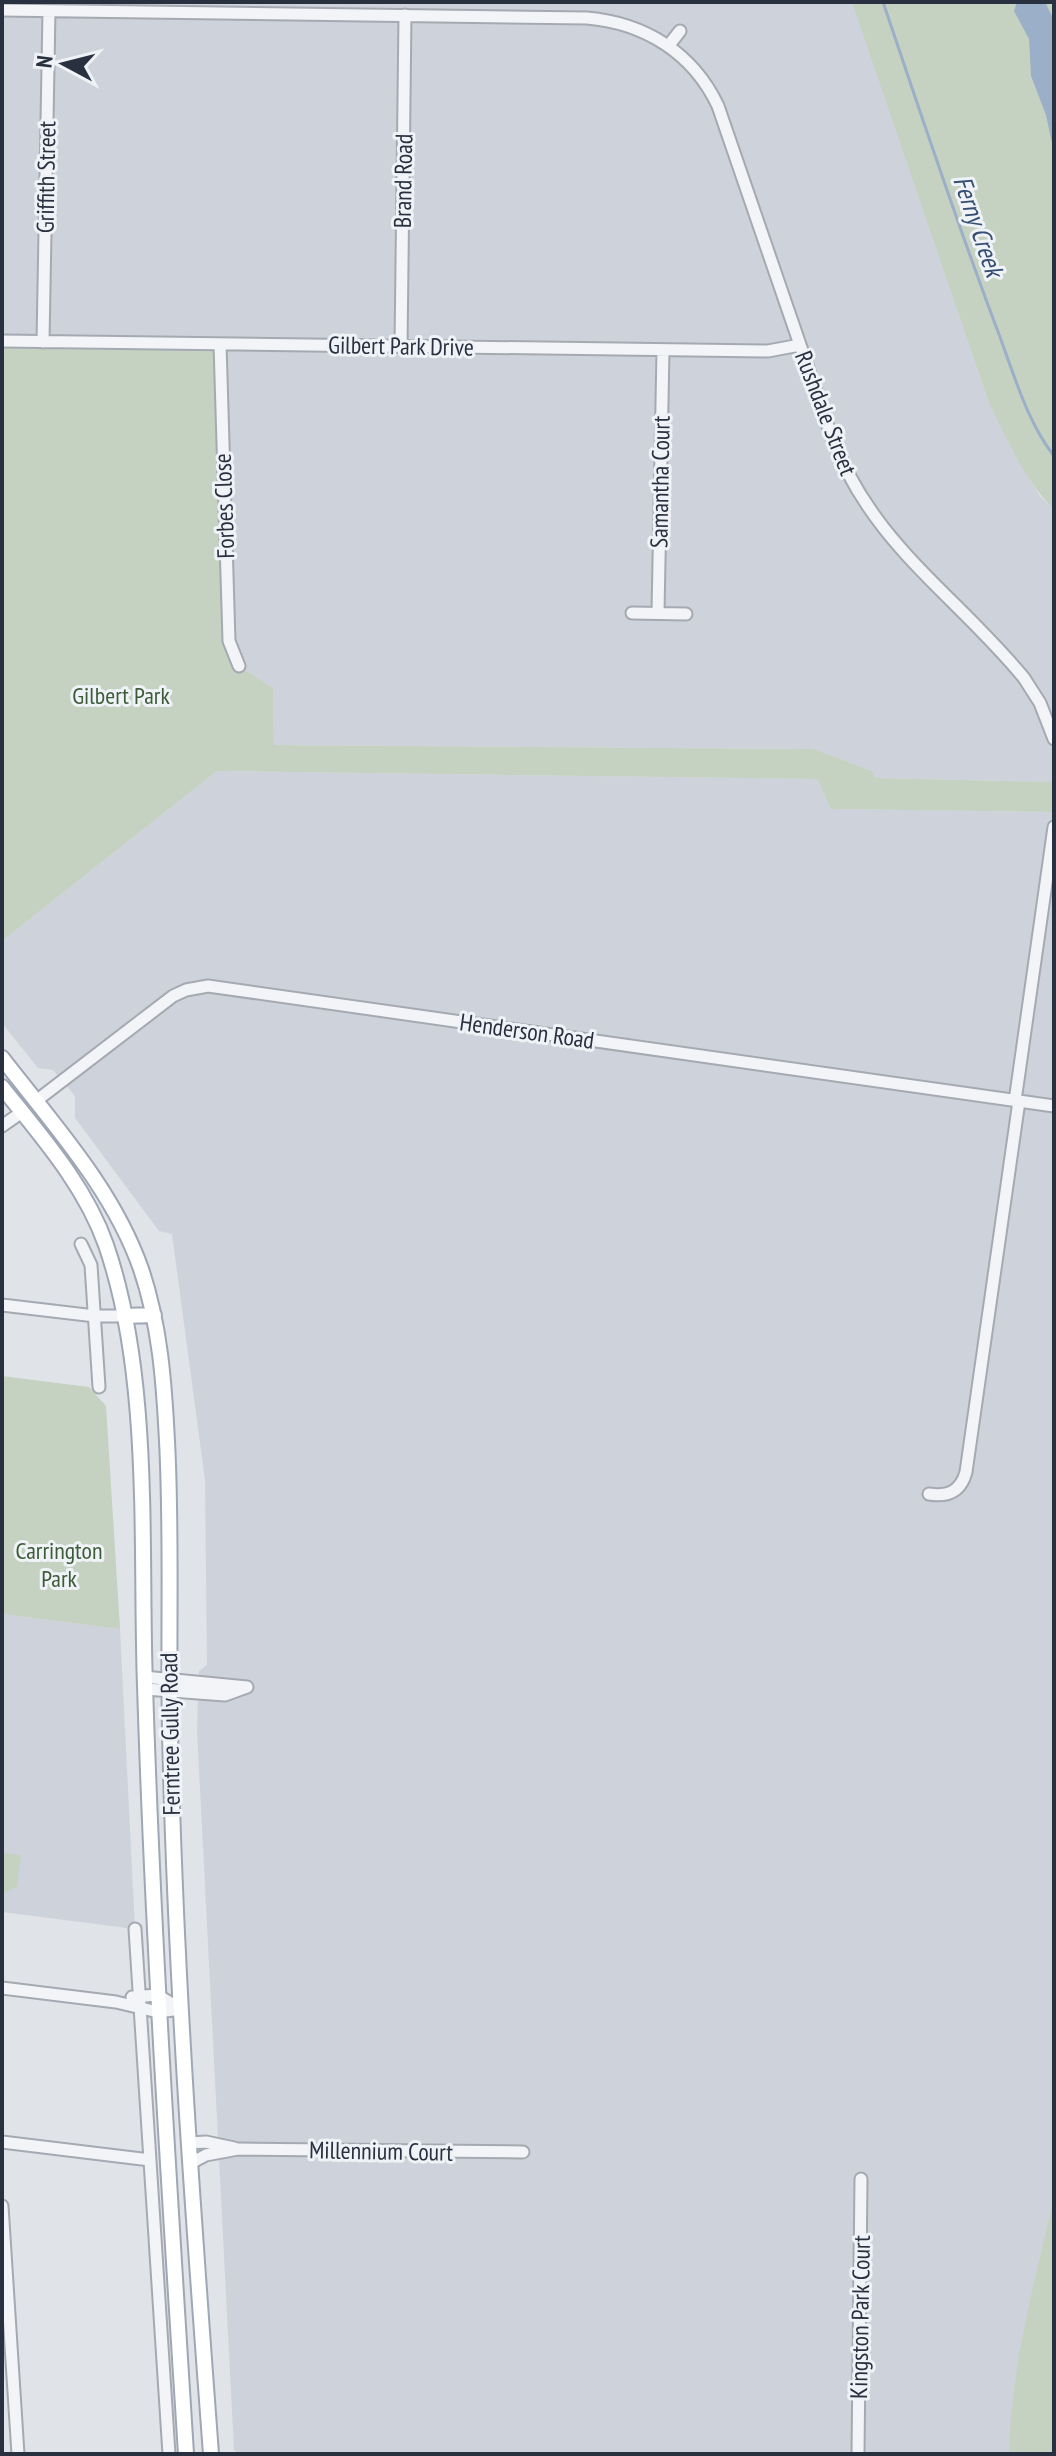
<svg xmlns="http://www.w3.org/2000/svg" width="1056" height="2456" font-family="'PT Sans Narrow',sans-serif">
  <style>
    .built { fill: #ced2da }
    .green { fill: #c5d2c1 }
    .water { fill: #9cafc8 }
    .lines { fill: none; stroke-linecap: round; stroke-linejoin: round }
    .stream { stroke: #9cafc8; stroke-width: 3 }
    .minor-casing { stroke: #a5aab2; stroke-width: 15 }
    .major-casing { stroke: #9fa7b4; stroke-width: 18 }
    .minor { stroke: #f2f4f7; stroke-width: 11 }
    .major { stroke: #fff; stroke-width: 14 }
    .labels { text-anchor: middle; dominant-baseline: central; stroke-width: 6; stroke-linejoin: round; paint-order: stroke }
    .street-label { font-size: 24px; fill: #29303f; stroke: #eff2f6 }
    .park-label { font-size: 24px; fill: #3c5b37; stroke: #eff2f6 }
    .water-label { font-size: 26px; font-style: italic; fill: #344d72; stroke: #eff2f6 }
  </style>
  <rect width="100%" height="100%" fill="#e0e3e8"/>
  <path class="built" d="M2,2H853L989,403L1013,451L1040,496L1054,510V782L875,778L872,771L814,749L274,745L273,688L239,666L2,341Z
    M217,771L817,779L831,809L1054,812V2196L1035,2279L1017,2381L1009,2454H238L234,2450L197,1730L199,1671L207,1665L205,1480L172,1234L159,1231L75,1118V1096L53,1070L38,1068L2,1023V941Z
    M2,1614L120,1629L135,1929L2,1912Z"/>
  <path class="green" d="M852,2H1054V510C1025,480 1007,440 989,403Z
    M2,341L220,344L229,641L239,666L273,688L274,745L814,749L872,771L875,778L1054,782V812L831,809L817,779L217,771L2,941Z
    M2,1376L89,1387L106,1406L120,1629L2,1614Z
    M2,1853L21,1855L17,1887L2,1894Z
    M1054,2196V2454H1009C1011,2367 1035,2280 1054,2196Z"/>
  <path class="water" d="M1017,2H1045L1054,20V153L1046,115L1031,76L1029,39L1014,11Z"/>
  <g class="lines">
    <path class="stream" d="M883,2C920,111 956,221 997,329C1013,371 1026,420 1054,456"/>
    <defs>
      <path id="minor" d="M2,10L587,18C645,23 693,53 718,106L830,432C870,543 952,591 1024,678L1040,703L1054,739
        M669,45L680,31
        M2,341L768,351L800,345
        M43,342L49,11
        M220,344L229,641L239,666
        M401,347L405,15
        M632,613L686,614
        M658,613L663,350
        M36,1101L173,996L186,990L208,986L1054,1106
        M1015,1101L1054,827
        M2,1126L22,1112
        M81,1244L91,1265L99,1387
        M2,1305L95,1316H124
        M929,1494C948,1497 961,1491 966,1472L1019,1101
        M144,1677L247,1687
        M145,1689L225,1695L247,1687
        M135,1929L169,2454
        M2,1988L116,2002L158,2012L181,2009
        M132,1997L157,1995L181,2009
        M2,2142L150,2160
        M190,2143L206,2142L234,2148
        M191,2163L206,2155L238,2149L523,2152
        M2,2206L18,2454
        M858,2454L861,2179"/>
      <path id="major" d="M2,1058C53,1124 113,1189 141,1269C160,1325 164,1382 167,1441C172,1537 168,1634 170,1730C175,1972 193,2213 211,2454
        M2,1087C41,1136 85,1185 106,1245C152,1378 140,1547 145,1686C153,1943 170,2198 186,2454
        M124,1316L154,1315"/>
    </defs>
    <use href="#minor" class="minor-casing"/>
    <use href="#major" class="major-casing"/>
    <use href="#minor" class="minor"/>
    <use href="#major" class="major"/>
  </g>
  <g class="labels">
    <g class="street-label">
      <text transform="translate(46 177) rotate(-89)">Griffith Street</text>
      <text transform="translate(403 181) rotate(-89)">Brand Road</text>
      <text transform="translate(401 346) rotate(1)">Gilbert Park Drive</text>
      <text transform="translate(826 413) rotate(69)">Rushdale Street</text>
      <text transform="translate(660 482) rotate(-89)">Samantha Court</text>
      <text transform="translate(224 506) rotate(-92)">Forbes Close</text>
      <text transform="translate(527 1031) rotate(8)">Henderson Road</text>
      <text transform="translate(170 1734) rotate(-91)">Ferntree Gully Road</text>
      <text transform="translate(381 2151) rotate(1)">Millennium Court</text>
      <text transform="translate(860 2317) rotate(-89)">Kingston Park Court</text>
    </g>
    <g class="park-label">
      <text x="121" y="695">Gilbert Park</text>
      <text x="59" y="1550">Carrington<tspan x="59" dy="28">Park</tspan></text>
    </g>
    <g class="water-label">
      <text transform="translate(979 226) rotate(71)">Ferny Creek</text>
    </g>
  </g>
  <rect width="1056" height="2456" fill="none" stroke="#29303f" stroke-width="8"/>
  <g transform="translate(64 64) rotate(277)" stroke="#eff2f6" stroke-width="6" paint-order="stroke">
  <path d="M0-6L14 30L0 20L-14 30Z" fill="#29303f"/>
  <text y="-12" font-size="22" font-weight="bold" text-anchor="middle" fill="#29303f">N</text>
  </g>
</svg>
